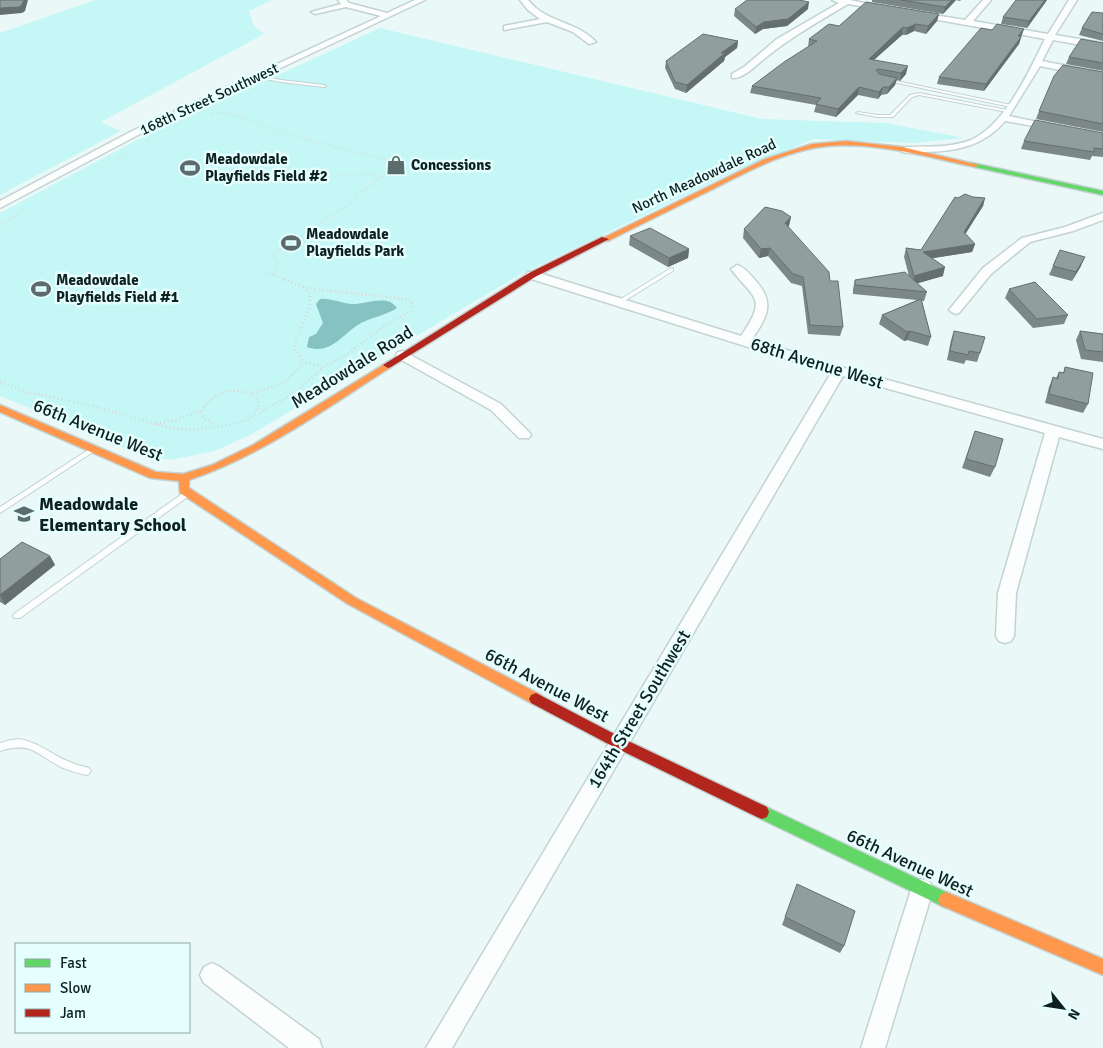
<svg xmlns="http://www.w3.org/2000/svg" width="1103" height="1048" font-family="Signika,sans-serif">
  <style>
    .green { fill: #c5f7f6 }
    .water { fill: #86c2c1 }
    .lines { fill: none; stroke-linecap: round; stroke-linejoin: round }
    .lane-casing { stroke: #c3d2d2; stroke-width: 2 }
    .street-casing { stroke: #c3d2d2; stroke-width: 3 }
    .fast-casing { stroke: #c3d2d2; stroke-width: 3 }
    .slow-casing { stroke: #c3d2d2; stroke-width: 3 }
    .jam-casing { stroke: #c3d2d2; stroke-width: 3 }
    .path-far1 { stroke: #d4d8d8; stroke-width: 2; stroke-dasharray: 0.5 2; stroke-linecap: butt }
    .path { stroke: #d4d8d8; stroke-width: 2.5; stroke-dasharray: 1 3; stroke-linecap: butt }
    .lane { fill: #fcfefe; fill-rule: evenodd }
    .street { fill: #fcfefe; fill-rule: evenodd }
    .fast { fill: #63d668; fill-rule: evenodd }
    .slow { fill: #ff974d; fill-rule: evenodd }
    .jam { fill: #b3261e; fill-rule: evenodd }
    .wall { fill: #7c8888 }
    .shaded-wall { fill: #656f6f }
    .building { fill: #909e9e; stroke: #656f6f }
    .labels { text-anchor: middle; dominant-baseline: central; stroke-width: 5; stroke-linejoin: round; paint-order: stroke }
    .far-street-label { font-size: 15px; fill: #0f2020; stroke: #e4fffe }
    .far-poi-label { font-size: 15px; font-weight: bold; fill: #0f2020; stroke: #e4fffe; text-anchor: start }
    .street-label { font-size: 18px; fill: #0f2020; stroke: #e4fffe }
    .poi-label { font-size: 18px; font-weight: bold; fill: #0f2020; stroke: #e4fffe; text-anchor: start }
  </style>
  <rect width="100%" height="100%" fill="#eaf9f8"/>
  <path class="green" d="M95,0H272L249,11L254,26L264,34L101,122L121,131L0,195V33Z
    M380,28L762,119L886,123L964,138L914,143L814,139L737,170L521,274L252,434L215,451L170,460L139,454L0,396V213L137,140Z"/>
  <path class="water" d="M320,299C331,298 340,303 351,304C365,305 387,293 397,308C386,315 373,317 361,323C343,333 331,356 307,347L309,337L316,334L323,323L316,304Z"/>
  <g class="lines">
    <defs>
      <path id="lane" d="M255,75L281,80L324,85L326,86L324,87L281,82L255,77Z
        M887,79L1011,105L1013,106L1011,107L888,81H887Z
        M919,93L1007,110L1009,111L1007,112L919,95L912,97L893,117H877L856,113L858,112L877,115H890L910,95Z
        M671,268L673,269V271L621,303L619,304L616,302Z
        M91,448H93L96,450L0,513V507Z
        M186,491H192L193,493L20,618H14L13,616L14,614Z
        M19,739C39,742 52,755 70,762C76,765 83,766 89,768L91,771L89,774L86,775C78,773 70,771 63,768C36,755 33,741 0,751V743L11,740Z"/>
      <path id="street" d="M338,0H346L349,3L387,13L415,0H425L138,135L0,208V201L132,131L381,16L346,7L315,14L311,12L341,4Z
        M520,0H528C546,23 577,21 596,42L589,44L573,32L547,22L504,30V26L540,19L528,10Z
        M832,0H850L888,8L884,10L848,4C816,23 786,40 758,64C751,70 741,79 732,78V74L744,67L777,39L839,3Z
        M983,0H991L973,21L1048,34L1069,0H1077L1055,35L1103,43V49L1053,40L1042,61L1103,73V79L1040,66L1009,116L1057,126V130L1005,121C984,146 957,151 926,152C919,153 910,154 902,152L901,150L906,147C927,146 952,148 971,140C1006,124 1029,71 1045,39L916,16L912,14L916,12L965,20Z
        M1103,213V220L1073,231L1030,242L991,274L959,313L955,314L949,310L983,268L1022,238L1065,227Z
        M737,265C744,267 750,274 755,280C776,303 767,317 752,339L844,368L1103,439V449L1059,437L1016,593L1014,636L1011,641L1005,643L999,641L996,636L998,593L1045,433L843,376L452,1048H426L831,373L528,278L526,275L528,272H536L741,336C768,297 754,299 731,269Z
        M403,351L501,404L529,432L531,435L529,438H519L491,410L398,358L396,355L398,352Z
        M922,879L930,882L933,890L885,1048H861L911,890L914,882Z
        M212,963L220,967L319,1039L322,1048H289L204,983L200,975L204,967Z"/>
      <path id="fast" d="M972,163L1103,191V195L975,167L971,165Z
        M762,805L952,895L954,900L952,905L946,908L940,905L757,817L755,812L757,807Z"/>
      <path id="slow" d="M846,141L902,147L979,165L975,167C927,157 877,142 828,146C785,150 745,173 707,192C674,208 641,224 608,241L601,239L765,159L812,144Z
        M388,362L393,365L391,367C326,408 263,455 189,480V488L356,598L541,695L543,699L541,703L536,705L531,703L348,604L180,493L179,481L150,478L0,412V405L156,472L183,474L212,465L253,445Z
        M946,892L1103,959V975L940,905L938,900L940,895Z"/>
      <path id="jam" d="M602,237L609,239L535,277L391,367L388,368L383,365L529,273Z
        M536,693L624,739L767,807L769,812L767,817L762,819L757,817L614,747L531,703L529,699L531,695Z"/>
    </defs>
    <use href="#lane" class="lane-casing"/>
    <use href="#street" class="street-casing"/>
    <use href="#fast" class="fast-casing"/>
    <use href="#slow" class="slow-casing"/>
    <use href="#jam" class="jam-casing"/>
    <path class="path-far1" d="M211,113H229L279,132L382,159L411,161L412,165L389,172L357,195V199L272,255L278,264L274,275L286,280
      M111,163L127,154
      M338,175L368,174L382,177
      M0,226L28,207
      M265,273L274,275"/>
    <path class="path" d="M303,287L310,294V305L294,346L303,362
      M0,382L27,392L85,404L169,428L193,430L234,424L246,420L295,393L324,367L348,354L387,324L412,311V302L405,299L314,289L303,287L283,279
      M252,393C279,386 285,385 303,362L324,367
      M201,411C216,390 239,383 259,401L256,412
      M156,424L177,420L201,411L205,419L216,425"/>
    <use href="#lane" class="lane"/>
    <use href="#street" class="street"/>
    <use href="#fast" class="fast"/>
    <use href="#slow" class="slow"/>
    <use href="#jam" class="jam"/>
  </g>
  <path class="wall" d="M872,0H961L960,1L956,0L943,14L872,2Z
    M1047,0L1027,28L1001,24L1003,17Z
    M735,9H808L787,26L763,29L755,34L734,16Z
    M1103,13V41L1079,35L1082,28Z
    M939,14L937,21L926,34L914,31L906,35H902L874,60L906,74L900,81L897,80L895,85L887,94L881,95L878,99L858,95L836,117L814,112L816,105L750,93L752,86L808,47L809,39L839,26Z
    M1024,29L1019,44L984,91L937,84L939,77L992,30Z
    M738,41L737,48L725,57L724,61L686,93L675,89L665,68L666,61Z
    M1103,43V71L1066,64L1069,57Z
    M1103,72V132L1036,119L1039,111Z
    M1103,133V157L1092,156L1090,160L1021,149L1024,141Z
    M973,197L985,198L983,206L965,234L975,244L972,252L933,258L943,276L917,283L927,292L924,301H922L931,337L928,346L907,340L904,341L879,324L882,315L917,300L853,294V289L855,280L909,276L904,257L906,248L921,250L958,198Z
    M791,217L788,227L830,281L843,327L840,336L808,334L802,286L791,283L768,256L759,258L743,238L744,229Z
    M630,236L689,249L688,258L668,267L629,245Z
    M1060,250L1081,266L1072,281L1049,275Z
    M1009,289L1068,315L1064,324L1033,328L1005,298Z
    M954,331L980,353L977,362L966,360L964,364L947,360L951,340Z
    M1080,331L1103,334V362L1081,359L1076,340Z
    M1065,367L1088,404L1083,413L1045,403L1049,387L1053,377L1056,378L1059,372L1063,373Z
    M975,431L995,467L990,477L962,468Z
    M50,556L55,565L5,605L0,602V559Z
    M797,884L844,946L840,953L782,925Z"/>
  <path class="shaded-wall" d="M24,0H28L25,11L22,13L0,15V8Z
    M952,0H956L943,14L945,7Z
    M1045,0H1047L1027,28L1029,21Z
    M809,2L808,9L787,26L763,29L755,34L756,27L764,22Z
    M939,14L937,21L926,34L928,26Z
    M916,24L914,31L906,35L907,28Z
    M903,27L902,35L867,66L869,59Z
    M1024,29L1021,36L1015,43L1018,36Z
    M1021,37L1019,44L984,91L986,84Z
    M738,41L737,48L725,57L724,61L686,93L687,85L721,53Z
    M908,66L906,74L900,81L901,73Z
    M897,78L895,85L887,94L889,87Z
    M859,87L858,95L836,117L838,109Z
    M883,87L881,95L878,99L879,92Z
    M985,198L983,206L961,241L964,232Z
    M791,217L789,226L784,232L785,223Z
    M975,244L972,252L921,260L923,252Z
    M770,248L768,256L759,258L761,249Z
    M689,249L688,258L668,267L669,258Z
    M1085,257L1081,266L1072,281L1076,272Z
    M945,267L943,276L912,285L914,276Z
    M910,331L907,340L904,341L907,332Z
    M50,556L55,565L5,605L0,595Z"/>
  <path class="building" d="M0,0H24L22,4L20,7L0,8Z
    M747,0H799L809,2L788,19L764,22L756,27L735,9Z
    M901,0H952L945,7Z
    M1016,0H1045L1029,21L1003,17Z
    M866,2L939,14L928,26L916,24L907,28L903,27L869,59L908,66L901,73L879,69L876,70L879,74L897,78L889,87H883L879,92L859,87L838,109L816,104L821,98L752,86L784,62L817,41L809,39L829,24L839,26Z
    M1092,12L1103,13V34L1082,28Z
    M997,24L1024,29L1018,36L1021,37L986,84L939,77L981,28L992,30Z
    M703,34L738,41L721,53H725L687,85L675,82L666,61Z
    M1081,39L1103,43V63L1069,57Z
    M1063,65L1103,72V124L1039,111L1054,76Z
    M1035,120L1103,133V149L1094,148V152L1024,141Z
    M965,194L973,197L985,198L964,232L975,244L923,252L945,267L914,276L906,248L921,250L955,197L958,198Z
    M765,207L782,211L791,217L785,223L829,272L830,281H838L843,327L810,325L803,277L793,274L770,248L761,249L744,229Z
    M650,228L689,249L669,258L630,236Z
    M1060,250L1085,257L1076,272L1053,266Z
    M905,272L927,292L855,285V280Z
    M1035,282L1068,315L1037,319L1009,289Z
    M921,299L931,337L910,331L907,332L882,315Z
    M954,331L985,337L980,353L969,351L968,355L950,351Z
    M1080,331L1103,334V352L1085,350Z
    M1065,367L1093,373L1088,404L1049,394L1053,377L1058,379L1059,372L1064,373Z
    M975,431L1003,439L995,467L966,459Z
    M22,542L50,556L0,595V559Z
    M797,884L855,911L844,946L785,917Z"/>
  <defs>
    <symbol id="shop-bare" viewBox="-9 -9 18 18"><path d="M-5-2.5h2.3a2.7 3.5 0 0 1 5.4 0H5L5.5 6h-11ZM-1.5-2.5h3a1.5 2.3 0 0 0-3 0Z" fill="#5c6c6c" stroke="#e4fffe" stroke-width="2.5" paint-order="stroke"/></symbol>
    <symbol id="stadium-bare" viewBox="-9 -9 18 18"><path d="M0-5a6.5 5 0 1 0 0 10a6.5 5 0 1 0 0-10ZM-3.5-1.8h7v3.6h-7Z" fill="#5c6c6c" stroke="#e4fffe" stroke-width="2.5" paint-order="stroke"/></symbol>
    <symbol id="school-bare" viewBox="-9 -9 18 18"><path d="M0-5L7-2L0 1L-7-2ZM-4 1L0 2.5L4 1V4Q0 6-4 4Z" fill="#5c6c6c" stroke="#e4fffe" stroke-width="2.5" paint-order="stroke"/></symbol>
  </defs>
  <g fill-rule="evenodd">
    <use href="#shop-bare" x="382" y="151" width="28" height="28"/>
    <use href="#stadium-bare" x="176" y="154" width="28" height="28"/>
    <use href="#stadium-bare" x="277" y="229" width="28" height="28"/>
    <use href="#stadium-bare" x="27" y="275" width="28" height="28"/>
    <use href="#school-bare" x="10" y="500" width="28" height="28"/>
  </g>
  <g class="labels">
    <g class="far-street-label">
      <text transform="translate(209 99) rotate(-25)">168th Street Southwest</text>
      <text transform="translate(704 176) rotate(-25)">North Meadowdale Road</text>
    </g>
    <g class="far-poi-label">
      <text x="205" y="159">Meadowdale<tspan x="205" dy="17">Playfields Field #2</tspan></text>
      <text x="411" y="165">Concessions</text>
      <text x="306" y="234">Meadowdale<tspan x="306" dy="17">Playfields Park</tspan></text>
      <text x="56" y="280">Meadowdale<tspan x="56" dy="17">Playfields Field #1</tspan></text>
    </g>
    <g class="street-label">
      <text transform="translate(817 363) rotate(17)">68th Avenue West</text>
      <text transform="translate(352 367) rotate(-32)">Meadowdale Road</text>
      <text transform="translate(98 430) rotate(22)">66th Avenue West</text>
      <text transform="translate(547 685) rotate(28)">66th Avenue West</text>
      <text transform="translate(639 709) rotate(-59)">164th Street Southwest</text>
      <text transform="translate(910 863) rotate(25)">66th Avenue West</text>
    </g>
    <g class="poi-label">
      <text x="39" y="504">Meadowdale<tspan x="39" dy="21">Elementary School</tspan></text>
    </g>
  </g>
  <rect x="15" y="943" width="175" height="90" fill="#e4fffe" stroke="#8fa6a5"/>
  <rect x="25" y="959" width="25" height="8" fill="#63d668" stroke="#8fa6a5"/>
  <text x="60" y="968" font-size="15" fill="#0f2020">Fast</text>
  <rect x="25" y="984" width="25" height="8" fill="#ff974d" stroke="#8fa6a5"/>
  <text x="60" y="993" font-size="15" fill="#0f2020">Slow</text>
  <rect x="25" y="1009" width="25" height="8" fill="#b3261e" stroke="#8fa6a5"/>
  <text x="60" y="1018" font-size="15" fill="#0f2020">Jam</text>
  <g transform="translate(1063 1008) rotate(120)" stroke="#e4fffe" stroke-width="4" paint-order="stroke">
  <path d="M0-4L9 19L0 12L-9 19Z" fill="#0f2020"/>
  <text y="-8" font-size="14" font-weight="bold" text-anchor="middle" fill="#0f2020">N</text>
  </g>
</svg>
